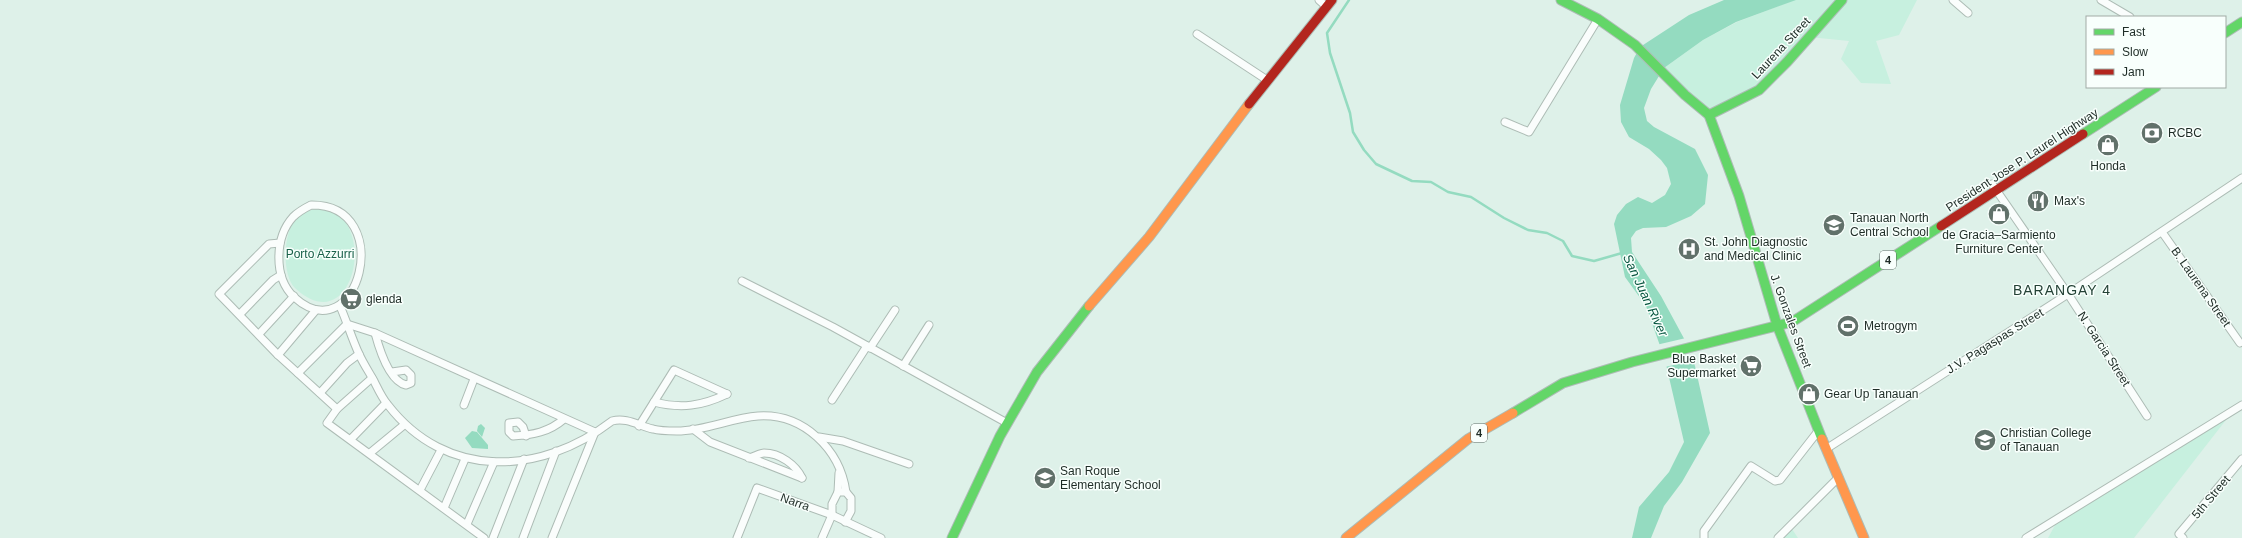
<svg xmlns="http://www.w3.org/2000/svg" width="2242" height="538" viewBox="0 0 2242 538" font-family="Helvetica,sans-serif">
  <rect width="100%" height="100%" fill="#def1e9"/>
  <g fill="#c7f0df">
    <polygon points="1794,0 1917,0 1899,35 1876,41 1891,84 1861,83 1841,59 1849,41 1809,37 1759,90 1709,115 1664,68 1703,40 1737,22"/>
    <path d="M318,208C381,210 356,345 295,288C281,274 283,229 298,216C303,212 312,210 318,208Z"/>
    <polygon points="2229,416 2134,538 2048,538 2059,518"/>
    <polygon points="1790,526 1798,538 1780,538"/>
  </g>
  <g fill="#94dbc0">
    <polygon points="1724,0 1796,0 1736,22 1703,40 1664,68 1651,89 1644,108 1647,121 1654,127 1695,149 1708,175 1705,204 1691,216 1666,227 1643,228 1636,231 1631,238 1632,252 1661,296 1687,344 1695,366 1710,433 1682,482 1664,506 1651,538 1632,538 1639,507 1669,472 1684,442 1665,360 1646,306 1625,277 1614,224 1617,215 1626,204 1638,197 1652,203 1665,195 1671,184 1667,168 1661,160 1649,149 1629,137 1621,122 1620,105 1634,58 1640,47 1689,15"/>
    <polygon points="481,424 485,428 482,437 477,431 478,426"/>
    <polygon points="472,431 477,432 488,445 488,449 472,448 465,438"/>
  </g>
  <polygon fill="#def1e9" points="1686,338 1695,360 1665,367 1656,345"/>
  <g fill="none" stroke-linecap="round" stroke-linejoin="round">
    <polyline stroke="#94dbc0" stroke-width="2.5" points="1349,0 1327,33 1330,53 1350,113 1353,132 1364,150 1376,164 1412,181 1431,182 1448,192 1471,197 1504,218 1528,230 1547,233 1563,241 1572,256 1594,261 1622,253"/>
    <g stroke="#adbcb5" stroke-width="9">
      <g id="street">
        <polyline points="1319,0 1327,7"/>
        <polyline points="1953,0 1968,13"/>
        <polyline points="2101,0 2130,17"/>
        <polyline points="1197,34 1267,80"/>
        <polyline points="1505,122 1529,132 1598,19"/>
        <polyline points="1992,184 2068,294 2147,416"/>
        <path d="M311,205C398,204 358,355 294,297C273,277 275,237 293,217C298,212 305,208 311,205Z"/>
        <polyline points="2162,232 2240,343"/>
        <polyline points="280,243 269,244 219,294 278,355 337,409"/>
        <polyline points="742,281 833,327 1007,423"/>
        <path d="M340,306C347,322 352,339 359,354C363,363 369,372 374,381C378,389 382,398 388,405C446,480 540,476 612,421C627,417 639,426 653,429C660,431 670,431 677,431C705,431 731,418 758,416C803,413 840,449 846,492"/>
        <polyline points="240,314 273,280 281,275"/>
        <path d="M375,333C379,348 389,381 406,385L411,383V375L406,370L392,372"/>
        <polyline points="259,334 294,296"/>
        <polyline points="870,348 895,310"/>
        <polyline points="278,355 316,310"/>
        <polyline points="903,366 929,325"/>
        <polyline points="298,373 347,324 375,333 595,432 552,538"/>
        <polyline points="372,378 337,409 327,423 484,538"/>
        <polyline points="320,393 347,363 359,354"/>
        <polyline points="832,400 867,346"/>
        <path d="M654,402C681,409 702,406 727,394"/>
        <polyline points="464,405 474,379"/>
        <polyline points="639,426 674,370 727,394"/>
        <polyline points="693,429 710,442 802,478"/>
        <path d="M526,436L523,427L518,422L509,423V432L513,436C533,435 549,432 564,419"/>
        <polyline points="819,437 843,441 909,464"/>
        <polyline points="351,439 386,403"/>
        <polyline points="1826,449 2068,294 2242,178"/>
        <polyline points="370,453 404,425"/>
        <path d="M749,458C754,457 760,453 764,453C780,453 796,465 802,478"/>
        <polyline points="420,490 441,450"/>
        <polyline points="838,492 839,473"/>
        <polyline points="444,508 465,459"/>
        <polyline points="467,524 494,462"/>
        <polyline points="493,538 524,459"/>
        <polyline points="523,538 556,451"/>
        <polyline points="737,538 757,488 832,515 881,538"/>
        <polyline points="822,538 832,515 832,504 838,492 846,492 851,498 851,511 845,522"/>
        <polyline points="1704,538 1704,531 1751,466 1775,481 1780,480 1819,430"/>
        <polyline points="1778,538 1838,478"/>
        <polyline points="2026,538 2242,405"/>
        <polyline points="2183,538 2179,534 2242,459"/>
      </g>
    </g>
    <g stroke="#adbcb5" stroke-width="11">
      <g id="fast">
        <polyline points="1561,0 1598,19 1635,45 1685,95 1709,115 1739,196 1777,325 1822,439"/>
        <polyline points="2225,33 2242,22"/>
        <polyline points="1709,115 1759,90 1787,62 1842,0"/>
        <polyline points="2083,134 2156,87"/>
        <polyline points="1513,413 1563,383 1632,362 1792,322 1941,226"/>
        <polyline points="952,538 1000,436 1037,372 1089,306"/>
      </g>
    </g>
    <g stroke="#adbcb5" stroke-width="11">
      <g id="slow">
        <polyline points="1089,306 1149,237 1249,104"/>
        <polyline points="1822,439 1864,538"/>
        <polyline points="1346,538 1468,439 1513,413"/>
      </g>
    </g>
    <g stroke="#adbcb5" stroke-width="11">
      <g id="jam">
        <polyline points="1249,104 1332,0"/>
        <polyline points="1941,226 2083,134"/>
      </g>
    </g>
    <use href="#street" stroke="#fafdfc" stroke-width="7"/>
    <use href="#fast" stroke="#63d668" stroke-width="9"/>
    <use href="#slow" stroke="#ff974d" stroke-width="9"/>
    <use href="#jam" stroke="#b3261e" stroke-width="9"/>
  </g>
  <defs>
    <g id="bank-disc" transform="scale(1.15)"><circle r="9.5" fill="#61716a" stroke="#f8fffc"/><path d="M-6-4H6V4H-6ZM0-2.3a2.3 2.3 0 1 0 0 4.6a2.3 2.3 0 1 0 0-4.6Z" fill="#fff"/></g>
    <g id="shop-disc" transform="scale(1.15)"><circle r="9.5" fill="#61716a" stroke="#f8fffc"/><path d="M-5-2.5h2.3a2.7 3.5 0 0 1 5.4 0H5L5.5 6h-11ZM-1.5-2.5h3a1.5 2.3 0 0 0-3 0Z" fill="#fff"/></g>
    <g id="restaurant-disc" transform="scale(1.15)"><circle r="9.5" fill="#61716a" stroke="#f8fffc"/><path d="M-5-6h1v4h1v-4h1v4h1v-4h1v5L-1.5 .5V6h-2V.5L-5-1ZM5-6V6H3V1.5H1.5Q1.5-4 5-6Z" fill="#fff"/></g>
    <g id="school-disc" transform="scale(1.15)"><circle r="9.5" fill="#61716a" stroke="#f8fffc"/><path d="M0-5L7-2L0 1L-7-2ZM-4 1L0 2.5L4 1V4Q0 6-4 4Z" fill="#fff"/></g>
    <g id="hospital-disc" transform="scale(1.15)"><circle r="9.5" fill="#61716a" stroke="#f8fffc"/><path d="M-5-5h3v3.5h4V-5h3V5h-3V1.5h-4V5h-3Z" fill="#fff"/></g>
    <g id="supermarket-disc" transform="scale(1.15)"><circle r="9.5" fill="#61716a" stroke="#f8fffc"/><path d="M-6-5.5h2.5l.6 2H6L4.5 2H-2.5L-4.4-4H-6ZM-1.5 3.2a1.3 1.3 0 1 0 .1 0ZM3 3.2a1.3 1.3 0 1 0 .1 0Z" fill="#fff"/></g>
    <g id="stadium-disc" transform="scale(1.15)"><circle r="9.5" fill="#61716a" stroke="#f8fffc"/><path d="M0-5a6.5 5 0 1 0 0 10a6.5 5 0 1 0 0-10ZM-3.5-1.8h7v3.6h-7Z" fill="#fff"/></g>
    <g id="university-disc" transform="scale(1.15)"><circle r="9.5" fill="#61716a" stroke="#f8fffc"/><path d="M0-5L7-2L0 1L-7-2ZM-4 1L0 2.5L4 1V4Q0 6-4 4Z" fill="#fff"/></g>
  </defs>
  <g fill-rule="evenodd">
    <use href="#bank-disc" x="2152" y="133"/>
    <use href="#shop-disc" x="2108" y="145"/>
    <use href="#restaurant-disc" x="2038" y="201"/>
    <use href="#shop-disc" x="1999" y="214"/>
    <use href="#school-disc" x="1834" y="225"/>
    <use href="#hospital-disc" x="1689" y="249"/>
    <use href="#supermarket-disc" x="351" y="299"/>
    <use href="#stadium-disc" x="1848" y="326"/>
    <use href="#supermarket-disc" x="1751" y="366"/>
    <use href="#shop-disc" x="1809" y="394"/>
    <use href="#university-disc" x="1985" y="440"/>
    <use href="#school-disc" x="1045" y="478"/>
  </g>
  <g text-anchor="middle" stroke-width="3" stroke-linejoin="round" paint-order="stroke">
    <g fill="#f8fffc" stroke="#5f6b66" stroke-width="1">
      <rect x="1880" y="251" width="16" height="18" rx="3"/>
      <rect x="1471" y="424" width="16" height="18" rx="3"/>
    </g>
    <g font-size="11" font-weight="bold" fill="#1e2c26">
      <text x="1888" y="264">4</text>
      <text x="1479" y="437">4</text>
    </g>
    <g font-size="12" fill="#1e2c26" stroke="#f8fffc">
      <text transform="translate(1781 48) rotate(-47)" y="4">Laurena Street</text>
      <text transform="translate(2022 160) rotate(-33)" y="4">President Jose P. Laurel Highway</text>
      <text transform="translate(2201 287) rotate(55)" y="4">B. Laurena Street</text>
      <text transform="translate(1791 321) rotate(70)" y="4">J. Gonzales Street</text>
      <text transform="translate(1995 341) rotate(-32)" y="4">J.V. Pagaspas Street</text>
      <text transform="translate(2104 349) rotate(57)" y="4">N. Garcia Street</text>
      <text transform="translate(2211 497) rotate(-50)" y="4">5th Street</text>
      <text transform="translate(795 502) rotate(20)" y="4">Narra</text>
    </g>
    <g font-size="12" fill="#1e2c26" stroke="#f8fffc" text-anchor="start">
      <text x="2168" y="137">RCBC</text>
      <text x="2108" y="170" text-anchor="middle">Honda</text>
      <text x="2054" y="205">Max's</text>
      <text x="1850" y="222">Tanauan North<tspan x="1850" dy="14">Central School</tspan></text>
      <text x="1999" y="239" text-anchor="middle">de Gracia–Sarmiento<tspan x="1999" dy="14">Furniture Center</tspan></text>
      <text x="1704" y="246">St. John Diagnostic<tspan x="1704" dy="14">and Medical Clinic</tspan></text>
      <text x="366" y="303">glenda</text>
      <text x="1864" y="330">Metrogym</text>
      <text x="1736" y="363" text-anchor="end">Blue Basket<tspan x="1736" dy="14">Supermarket</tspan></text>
      <text x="1824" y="398">Gear Up Tanauan</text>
      <text x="2000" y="437">Christian College<tspan x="2000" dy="14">of Tanauan</tspan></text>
      <text x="1060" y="475">San Roque<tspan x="1060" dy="14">Elementary School</tspan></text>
    </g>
    <g font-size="12" fill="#19614a" stroke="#f8fffc">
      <text x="320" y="258">Porto Azzurri</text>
    </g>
    <g font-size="13" font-style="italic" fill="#095741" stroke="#f8fffc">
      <text transform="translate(1646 295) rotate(65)" y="5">San Juan River</text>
    </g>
    <g font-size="14" letter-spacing="1" fill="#234135" stroke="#f8fffc">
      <text x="2062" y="295">BARANGAY 4</text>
    </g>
  </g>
  <rect x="2086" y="16" width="140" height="72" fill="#f8fffc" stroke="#a1aba6"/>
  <rect x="2094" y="29" width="20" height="6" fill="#63d668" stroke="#a1aba6"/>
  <text x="2122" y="36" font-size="12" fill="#1e2c26">Fast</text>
  <rect x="2094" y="49" width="20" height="6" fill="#ff974d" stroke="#a1aba6"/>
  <text x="2122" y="56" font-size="12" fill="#1e2c26">Slow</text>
  <rect x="2094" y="69" width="20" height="6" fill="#b3261e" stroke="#a1aba6"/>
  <text x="2122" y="76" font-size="12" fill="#1e2c26">Jam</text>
</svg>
